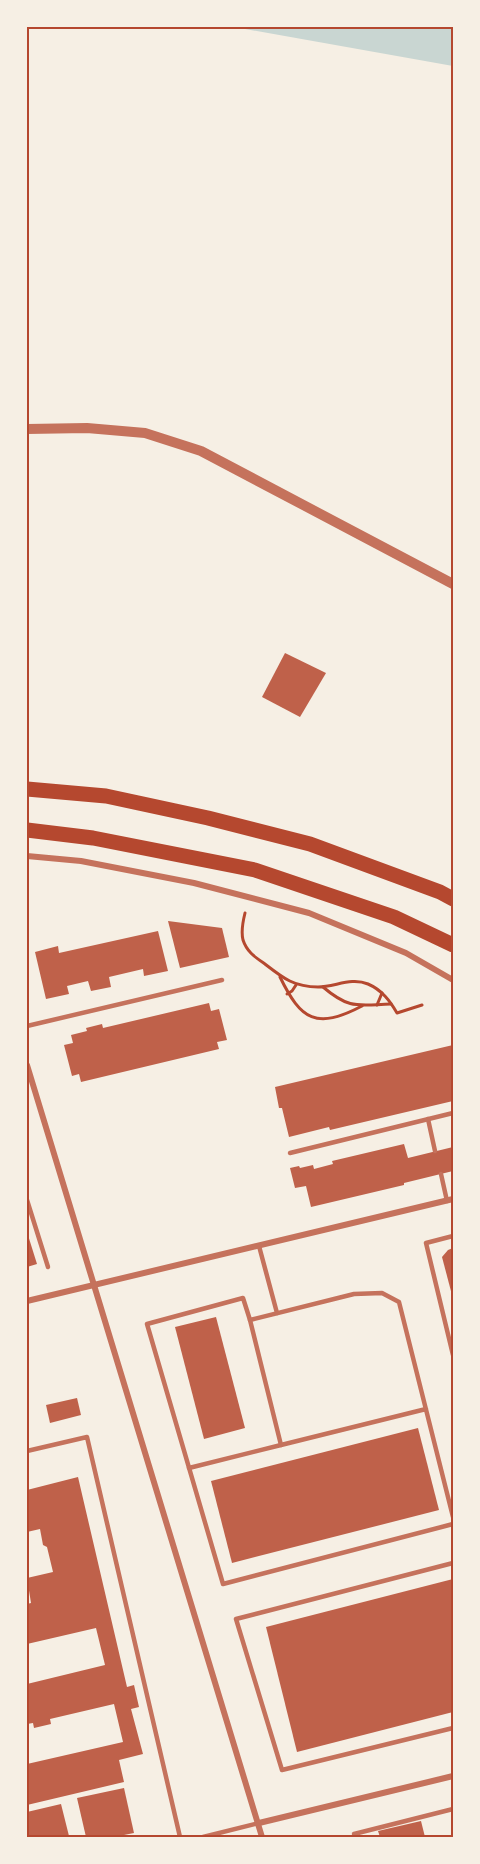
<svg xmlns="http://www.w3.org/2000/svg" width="480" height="1864" viewBox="0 0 480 1864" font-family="'DejaVu Sans',sans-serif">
  <rect width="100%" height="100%" fill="#f6efe4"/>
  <polygon fill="#c9d6d2" points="234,27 453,27 453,66"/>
  <g fill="#bf614a">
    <polygon points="285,653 326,673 300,717 262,697"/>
    <polygon points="168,921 222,928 229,957 180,968"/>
    <polygon points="158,931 168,971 144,976 143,969 109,977 111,987 91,991 88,981 67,986 69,994 46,999 35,952 58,946 59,953"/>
    <polygon points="209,1003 211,1011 219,1009 227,1040 217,1042 219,1049 81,1082 79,1074 72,1076 64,1045 73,1043 71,1035 87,1031 86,1028 102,1024 103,1028"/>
    <polygon points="453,1045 453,1101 330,1130 329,1127 289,1137 282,1108 279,1108 275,1087"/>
    <polygon points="404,1144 408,1158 453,1147 453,1171 404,1183 404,1185 311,1207 306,1186 295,1188 290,1168 299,1166 300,1168 313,1165 314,1169 333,1164 332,1161"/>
    <polygon points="27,1232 37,1264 27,1267"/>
    <polygon points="453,1248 453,1295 452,1295 442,1257 448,1250"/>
    <polygon points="216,1317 245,1428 204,1439 175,1327"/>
    <polygon points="77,1398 81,1415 50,1423 46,1405"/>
    <polygon points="418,1428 439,1510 232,1563 211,1481"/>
    <polygon points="78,1477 127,1687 134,1685 139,1707 131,1709 143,1754 119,1760 124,1782 27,1805 27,1764 123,1742 114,1704 50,1719 51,1724 34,1728 33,1723 27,1724 27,1684 105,1665 96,1628 27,1644 27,1604 31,1603 27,1578 53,1572 47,1547 43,1545 40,1529 27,1532 27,1490"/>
    <polygon points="453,1579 453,1712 297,1752 266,1627"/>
    <polygon points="124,1788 134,1833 114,1837 86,1837 77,1798"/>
    <polygon points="61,1804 69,1836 27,1837 27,1812"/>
    <polygon points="421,1821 425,1837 380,1837 378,1831"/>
  </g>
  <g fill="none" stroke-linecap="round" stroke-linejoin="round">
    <g stroke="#b5482f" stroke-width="3">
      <path d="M245,913C243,921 241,932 243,940C247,952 255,957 265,964C283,978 294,987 318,987C335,987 351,977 368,984C382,990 390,1001 397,1013L422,1005"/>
      <path d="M280,977C301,1020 316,1030 362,1006"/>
      <path d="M323,987C350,1010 358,1005 391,1004"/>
      <polyline points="287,994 292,991 296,985"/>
      <polyline points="377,1005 382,993"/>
    </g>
    <g stroke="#c5725c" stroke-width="4.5">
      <polyline points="27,1026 222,980"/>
      <polyline points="428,1119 435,1151"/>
      <polyline points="290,1153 453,1113"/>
      <polyline points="441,1174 447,1201"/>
      <polyline points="27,1200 48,1267"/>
      <polyline points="453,1236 426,1243 453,1355"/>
      <polyline points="259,1246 277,1313"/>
      <polyline points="250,1320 243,1298 147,1324 223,1584 453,1524"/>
      <polyline points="426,1409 281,1445 250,1320 354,1294 382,1293 399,1302 453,1517"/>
      <polyline points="27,1451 87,1437 180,1837"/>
      <polyline points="189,1468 281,1445"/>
      <polyline points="453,1563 236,1619 282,1770 453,1728"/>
      <polyline points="203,1837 259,1823"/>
      <polyline points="355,1837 354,1834 453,1809"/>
    </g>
    <g stroke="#c5725c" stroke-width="6">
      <polyline points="27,856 81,861 194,883 309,913 406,953 453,980"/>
      <polyline points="27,1065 262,1837"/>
      <polyline points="27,1301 453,1199"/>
      <polyline points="259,1823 453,1776"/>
    </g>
    <polyline stroke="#c5725c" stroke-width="10" points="27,429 87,428 145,433 201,451 453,584"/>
    <g stroke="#b5482f" stroke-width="15">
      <polyline points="27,789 106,796 208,818 310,844 440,892 453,899"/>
      <polyline points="27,830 93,838 255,870 394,917 453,945"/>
    </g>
  </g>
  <rect width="480" height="1864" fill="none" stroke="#f6efe4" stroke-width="57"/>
  <rect x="28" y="28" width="424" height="1808" fill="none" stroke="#b5482f" stroke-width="2"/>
</svg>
